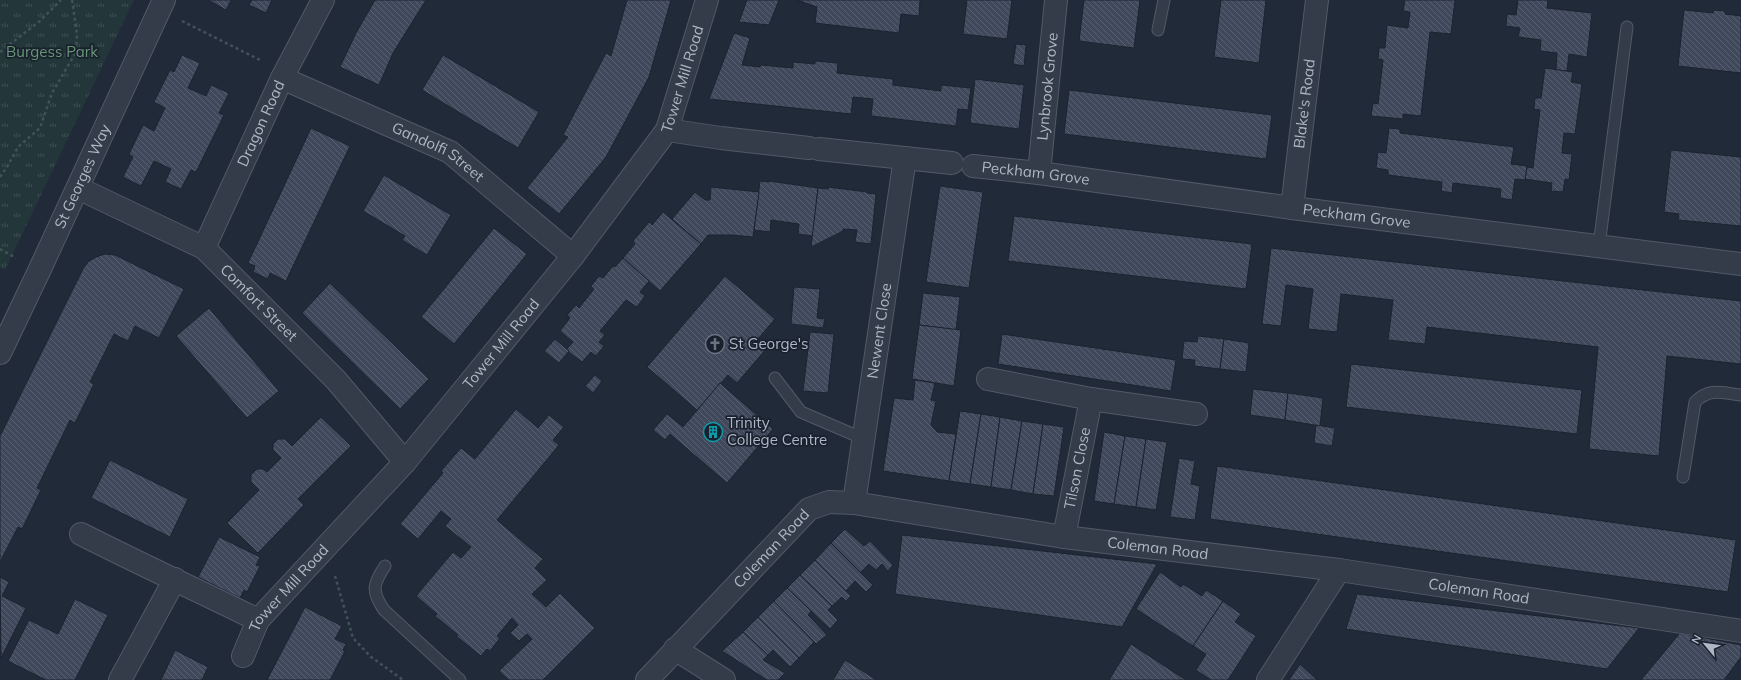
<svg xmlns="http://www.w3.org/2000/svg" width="1741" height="680" viewBox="0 0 1741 680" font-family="Mulish,sans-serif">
  <defs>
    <pattern id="park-tufts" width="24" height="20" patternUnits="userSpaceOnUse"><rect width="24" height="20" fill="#23363a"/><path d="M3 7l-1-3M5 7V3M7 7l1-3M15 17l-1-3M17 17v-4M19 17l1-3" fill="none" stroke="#405155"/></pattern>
    <pattern id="building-back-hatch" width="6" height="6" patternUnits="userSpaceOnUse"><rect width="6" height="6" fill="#40495b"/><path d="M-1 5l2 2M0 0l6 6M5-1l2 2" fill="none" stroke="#596171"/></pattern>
  </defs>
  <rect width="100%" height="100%" fill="#212a39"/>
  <polygon fill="url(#park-tufts)" points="0,0 134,0 5,270 0,268"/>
  <g fill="url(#building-back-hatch)" stroke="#1c2330">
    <polygon points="208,0 231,0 226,10"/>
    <polygon points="252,0 272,0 266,13 249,5"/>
    <polygon points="375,0 426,0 393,53 379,85 340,67 356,33"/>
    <polygon points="627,0 671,0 649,77 606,157 559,214 527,188 568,137 563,135 606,53 611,56"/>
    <polygon points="747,0 779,0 769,25 739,22"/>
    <polygon points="797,0 920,0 919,16 901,14 899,33 815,23 817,7"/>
    <polygon points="967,0 1012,0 1007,39 963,34"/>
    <polygon points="1084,0 1140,0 1134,48 1079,41"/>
    <polygon points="1221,0 1266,0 1259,63 1214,57"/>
    <polygon points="1405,0 1455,0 1451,34 1430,32 1421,116 1403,114 1403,119 1371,116 1373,103 1378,104 1383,60 1378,59 1379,48 1385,48 1387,25 1408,28 1410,12 1403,11"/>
    <polygon points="1518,0 1548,0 1547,8 1592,13 1587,57 1569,54 1567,71 1556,70 1557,53 1540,51 1541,40 1518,37 1520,28 1506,26 1507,14 1516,15"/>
    <polygon points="1684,10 1713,13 1714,10 1725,11 1725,14 1741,16 1741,73 1678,66"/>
    <polygon points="734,33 750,38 742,65 760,67 761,65 793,68 793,62 815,64 815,61 838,63 837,73 893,79 893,85 941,91 941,85 971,88 968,110 958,109 956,126 871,116 873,99 853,97 851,114 709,99"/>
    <polygon points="1016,44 1026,45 1024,66 1013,64"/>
    <polygon points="182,55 200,63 188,88 206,96 211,85 229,93 219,113 224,115 196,172 191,170 181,189 165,182 171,169 154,161 141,186 123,177 133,157 129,154 143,125 154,131 165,108 154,102 170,70 174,72"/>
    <polygon points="443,55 539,112 518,148 422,90"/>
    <polygon points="1545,68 1573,72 1571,82 1582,84 1575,134 1564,133 1562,153 1572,154 1569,180 1565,179 1563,192 1551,191 1552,183 1525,179 1527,167 1533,168 1540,110 1534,109 1535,98 1541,98"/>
    <polygon points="975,79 1024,85 1019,129 970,123"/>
    <polygon points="1069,90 1272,115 1266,159 1064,134"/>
    <polygon points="311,128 350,146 286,281 270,273 268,279 253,272 255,266 248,263"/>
    <polygon points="1389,128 1400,129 1400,133 1514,147 1511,164 1527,166 1525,180 1515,179 1512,200 1500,198 1501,189 1453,183 1452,193 1441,191 1442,182 1388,175 1388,170 1376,168 1378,152 1386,153"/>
    <polygon points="1671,150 1741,157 1741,226 1678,220 1679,214 1664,212"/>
    <polygon points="384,175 451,215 427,255 402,240 405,236 363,211"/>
    <polygon points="760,181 769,182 769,181 818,188 813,236 798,234 799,224 771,220 770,232 754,230"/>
    <polygon points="940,186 983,192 969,288 926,282"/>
    <polygon points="711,187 759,192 753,237 732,235 708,235 701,244 672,219 695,192 705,200 710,200"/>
    <polygon points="828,187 867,192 867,193 876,194 871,244 855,242 857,230 843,229 843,231 811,247 818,188 828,189"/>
    <polygon points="663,212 701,244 660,291 623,258 635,244 633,241 649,222 652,225"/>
    <polygon points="1014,216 1252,244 1246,289 1008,261"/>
    <polygon points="494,228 527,254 454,344 421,317"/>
    <polygon points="1271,248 1741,301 1741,364 1667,356 1659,456 1589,449 1598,347 1427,327 1425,344 1388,340 1393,300 1341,294 1337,332 1308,329 1313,289 1286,285 1281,326 1262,324"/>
    <polygon points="105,254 115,255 184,289 159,338 135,326 128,341 114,334 90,382 94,384 75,423 70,420 37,488 41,490 22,529 18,527 0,562 0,436 83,269 88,262 96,257"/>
    <polygon points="623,258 649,281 640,292 645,296 637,307 626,300 600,331 605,335 599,342 604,346 596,356 591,352 582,362 566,350 573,342 560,331 570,318 567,315 576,305 579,308 594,289 591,286 599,276 603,278 613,266 615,267"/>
    <polygon points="725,276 775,319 757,340 767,348 737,383 728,375 697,410 647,367"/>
    <polygon points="330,283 429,379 400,409 302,313"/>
    <polygon points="794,287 820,289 817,318 825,319 823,328 791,324"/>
    <polygon points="923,293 960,297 956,330 919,325"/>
    <polygon points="209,308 279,391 247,418 176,336"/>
    <polygon points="919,325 961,330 954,386 912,379"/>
    <polygon points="810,332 834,334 828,393 803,391"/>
    <polygon points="1002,334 1176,360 1171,391 998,364"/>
    <polygon points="1198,336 1224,339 1220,369 1194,366 1195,360 1182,359 1184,341 1197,342"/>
    <polygon points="555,339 569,351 559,363 544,351"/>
    <polygon points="1224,339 1249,343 1246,372 1220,369"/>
    <polygon points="1351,364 1582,390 1577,434 1346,407"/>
    <polygon points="595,375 602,381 593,393 585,386"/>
    <polygon points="915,380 935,383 931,400 936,401 931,425 937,432 956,434 949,481 883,471 894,398 913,400"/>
    <polygon points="720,383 773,429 727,483 670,434 665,440 653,430 667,414 683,427"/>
    <polygon points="1253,389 1288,393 1285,420 1250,415"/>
    <polygon points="1288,393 1323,398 1320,426 1285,420"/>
    <polygon points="516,409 538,428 549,415 564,427 553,440 559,445 497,520 543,559 535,568 547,580 532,594 546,607 560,593 595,628 543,680 509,680 499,671 532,639 527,634 519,641 510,633 518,625 512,618 497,636 500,638 490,651 487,649 481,656 456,636 458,635 435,616 437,614 416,596 453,552 461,558 471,547 445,526 451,519 441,511 418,539 400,524 443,473 441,471 461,448 475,459"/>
    <polygon points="960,411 981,414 970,484 949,481"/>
    <polygon points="981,414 1000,417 991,487 970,484"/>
    <polygon points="321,417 351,446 298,499 304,505 258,553 227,523 259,490 251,482 251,475 257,469 263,469 267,472 281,458 273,450 273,444 278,439 285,439 292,446"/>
    <polygon points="1000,417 1022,421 1011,490 991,487"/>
    <polygon points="1022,421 1043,424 1033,494 1011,490"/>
    <polygon points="1043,424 1064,427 1054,496 1033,494"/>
    <polygon points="1316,425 1335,428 1332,446 1314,443"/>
    <polygon points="1104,432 1125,436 1114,504 1094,501"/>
    <polygon points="1125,436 1146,439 1136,507 1114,504"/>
    <polygon points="1146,439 1167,442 1156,510 1136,507"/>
    <polygon points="1179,458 1195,461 1191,484 1200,486 1195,520 1170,517"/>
    <polygon points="110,460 188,499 170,537 91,498"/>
    <polygon points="1217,466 1736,540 1728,592 1210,519"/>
    <polygon points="845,529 864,546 870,541 893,565 888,571 882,564 876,570 869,564 860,573 831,543"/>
    <polygon points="902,535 1157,564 1122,627 895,594"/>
    <polygon points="219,537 260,557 256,565 260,566 247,592 244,590 240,598 198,577"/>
    <polygon points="831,543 873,585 866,592 855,581 846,591 815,560"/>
    <polygon points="815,560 851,596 846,601 842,597 832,606 800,575"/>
    <polygon points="1160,572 1181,587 1183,584 1202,596 1206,590 1223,601 1193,646 1136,609"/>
    <polygon points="800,575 832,606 828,610 838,620 830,629 787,588"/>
    <polygon points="0,577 9,582 2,596 26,608 1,658"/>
    <polygon points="787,588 811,611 808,615 827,635 816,644 774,601"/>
    <polygon points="1357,594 1639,628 1607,669 1346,629"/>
    <polygon points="75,599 108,615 75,680 46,680 8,661 29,620 58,634"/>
    <polygon points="774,601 814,642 799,658 758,617"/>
    <polygon points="1223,601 1241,614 1235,622 1256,636 1228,680 1211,680 1196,670 1206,654 1193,646"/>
    <polygon points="305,607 342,626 335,639 346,644 343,650 345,651 330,680 267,680"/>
    <polygon points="758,617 799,658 790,667 773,650 768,655 743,632"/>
    <polygon points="743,632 768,655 763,660 785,673 778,680 767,680 722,651"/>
    <polygon points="1680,633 1741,645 1741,657 1724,680 1641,680"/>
    <polygon points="1131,644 1186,680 1109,680"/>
    <polygon points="175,650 208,667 202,680 161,680"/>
    <polygon points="845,660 877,680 833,680"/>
    <polygon points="1300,664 1317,680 1289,680"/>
  </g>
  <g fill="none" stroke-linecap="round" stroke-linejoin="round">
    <g stroke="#525967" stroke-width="13">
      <g id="service">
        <polyline points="1158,30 1164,0"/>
        <polyline points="1599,246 1627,27"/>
        <polyline points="775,378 801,412 864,439"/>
        <path d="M1683,477L1695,402C1710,387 1722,393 1741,395"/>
        <path d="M385,566C373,584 371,591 384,610L460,680"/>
      </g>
    </g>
    <g stroke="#525967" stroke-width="24">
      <g id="minor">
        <path id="s1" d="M282,78L450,152L573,256"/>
        <polyline points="667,130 721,138 809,148"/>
        <polyline points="819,149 952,163"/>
        <path id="s2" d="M973,166L1039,173L1292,208L1741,264"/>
        <path id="s3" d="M1039,173L1056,0"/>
        <path id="s4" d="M78,188L204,248L336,380L405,462"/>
        <path id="s5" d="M1292,208L1317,0"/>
        <path id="s6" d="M204,248L282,78L323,0"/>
        <path id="s7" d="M0,353L40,269L164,0"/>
        <polyline points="988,379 1091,399 1196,414"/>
        <path id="s8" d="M854,503L905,158"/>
        <path d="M81,534C140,564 199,591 258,620"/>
        <path id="s9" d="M1064,537L1091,399"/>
        <polyline points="675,649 724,680"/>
        <path id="s10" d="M243,656L258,620L405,462L573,256L667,130L707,0"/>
        <polyline points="120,680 175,579"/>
        <path id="s11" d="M647,680L809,509L829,502L854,503L1064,537L1339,570L1741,631"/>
        <polyline points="1268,680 1339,570"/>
      </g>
    </g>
    <g stroke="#405357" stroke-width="2.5" stroke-dasharray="3 3" stroke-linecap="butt">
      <polyline points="182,21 262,61"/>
      <polyline points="0,52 40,21 61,0"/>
      <polyline points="0,177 7,167 18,147 40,128 52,93 76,52 77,34 72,0"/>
      <polyline points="0,249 16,258"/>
      <polyline points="335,576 353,638 371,657 403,680"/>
    </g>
    <use href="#service" stroke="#343c49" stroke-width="11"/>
    <use href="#minor" stroke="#343c49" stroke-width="22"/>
  </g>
  <defs>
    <g id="church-ring" transform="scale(1)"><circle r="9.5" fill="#1a212e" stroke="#6b7280" stroke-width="1.5"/><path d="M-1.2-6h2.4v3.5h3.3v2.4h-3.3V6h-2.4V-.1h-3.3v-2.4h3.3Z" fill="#6b7280"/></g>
    <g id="building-ring" transform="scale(1)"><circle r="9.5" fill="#1a212e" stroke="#0f9aa8" stroke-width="1.5"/><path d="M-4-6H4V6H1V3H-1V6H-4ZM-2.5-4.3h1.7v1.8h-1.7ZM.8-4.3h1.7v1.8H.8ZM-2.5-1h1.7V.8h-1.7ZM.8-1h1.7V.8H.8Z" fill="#0f9aa8"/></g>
  </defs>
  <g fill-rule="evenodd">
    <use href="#church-ring" x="715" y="344"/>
    <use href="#building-ring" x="713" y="432"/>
  </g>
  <g text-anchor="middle" stroke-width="3.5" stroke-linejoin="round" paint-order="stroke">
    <g font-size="15" fill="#669674" stroke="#1a212e">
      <text x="52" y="57">Burgess Park</text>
    </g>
    <g font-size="15" fill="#afb6c5" stroke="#1a212e">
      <text dy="5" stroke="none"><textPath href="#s10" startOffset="731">Tower Mill Road</textPath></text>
      <text dy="5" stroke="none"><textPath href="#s3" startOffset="87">Lynbrook Grove</textPath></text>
      <text dy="5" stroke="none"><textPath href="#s5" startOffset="105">Blake's Road</textPath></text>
      <text dy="5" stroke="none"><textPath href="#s6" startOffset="137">Dragon Road</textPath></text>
      <text dy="5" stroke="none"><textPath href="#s1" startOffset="173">Gandolfi Street</textPath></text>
      <text dy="5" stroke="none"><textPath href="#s2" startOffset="63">Peckham Grove</textPath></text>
      <text dy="5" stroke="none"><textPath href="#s7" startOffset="195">St Georges Way</textPath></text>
      <text dy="5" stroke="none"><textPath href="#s2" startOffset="387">Peckham Grove</textPath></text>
      <text dy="5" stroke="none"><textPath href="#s4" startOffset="217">Comfort Street</textPath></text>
      <text dy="5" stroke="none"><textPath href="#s8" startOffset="174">Newent Close</textPath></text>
      <text dy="5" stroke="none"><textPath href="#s10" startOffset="407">Tower Mill Road</textPath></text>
      <text dy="5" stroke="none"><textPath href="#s9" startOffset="70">Tilson Close</textPath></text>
      <text dy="5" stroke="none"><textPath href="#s11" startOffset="589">Coleman Road</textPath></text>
      <text dy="5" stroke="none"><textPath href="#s11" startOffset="181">Coleman Road</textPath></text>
      <text dy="5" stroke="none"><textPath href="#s10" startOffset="83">Tower Mill Road</textPath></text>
      <text dy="5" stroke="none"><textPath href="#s11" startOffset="913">Coleman Road</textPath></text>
    </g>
    <g font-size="15" fill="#afb6c5" stroke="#1a212e" text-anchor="start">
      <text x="729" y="349">St George's</text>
      <text x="727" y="428">Trinity<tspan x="727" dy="17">College Centre</tspan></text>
    </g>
  </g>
  <g transform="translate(1705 644) rotate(299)" stroke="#1a212e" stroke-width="3" paint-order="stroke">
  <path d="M0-3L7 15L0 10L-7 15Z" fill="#afb6c5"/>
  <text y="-6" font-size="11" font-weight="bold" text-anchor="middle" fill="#afb6c5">N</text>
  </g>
</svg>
